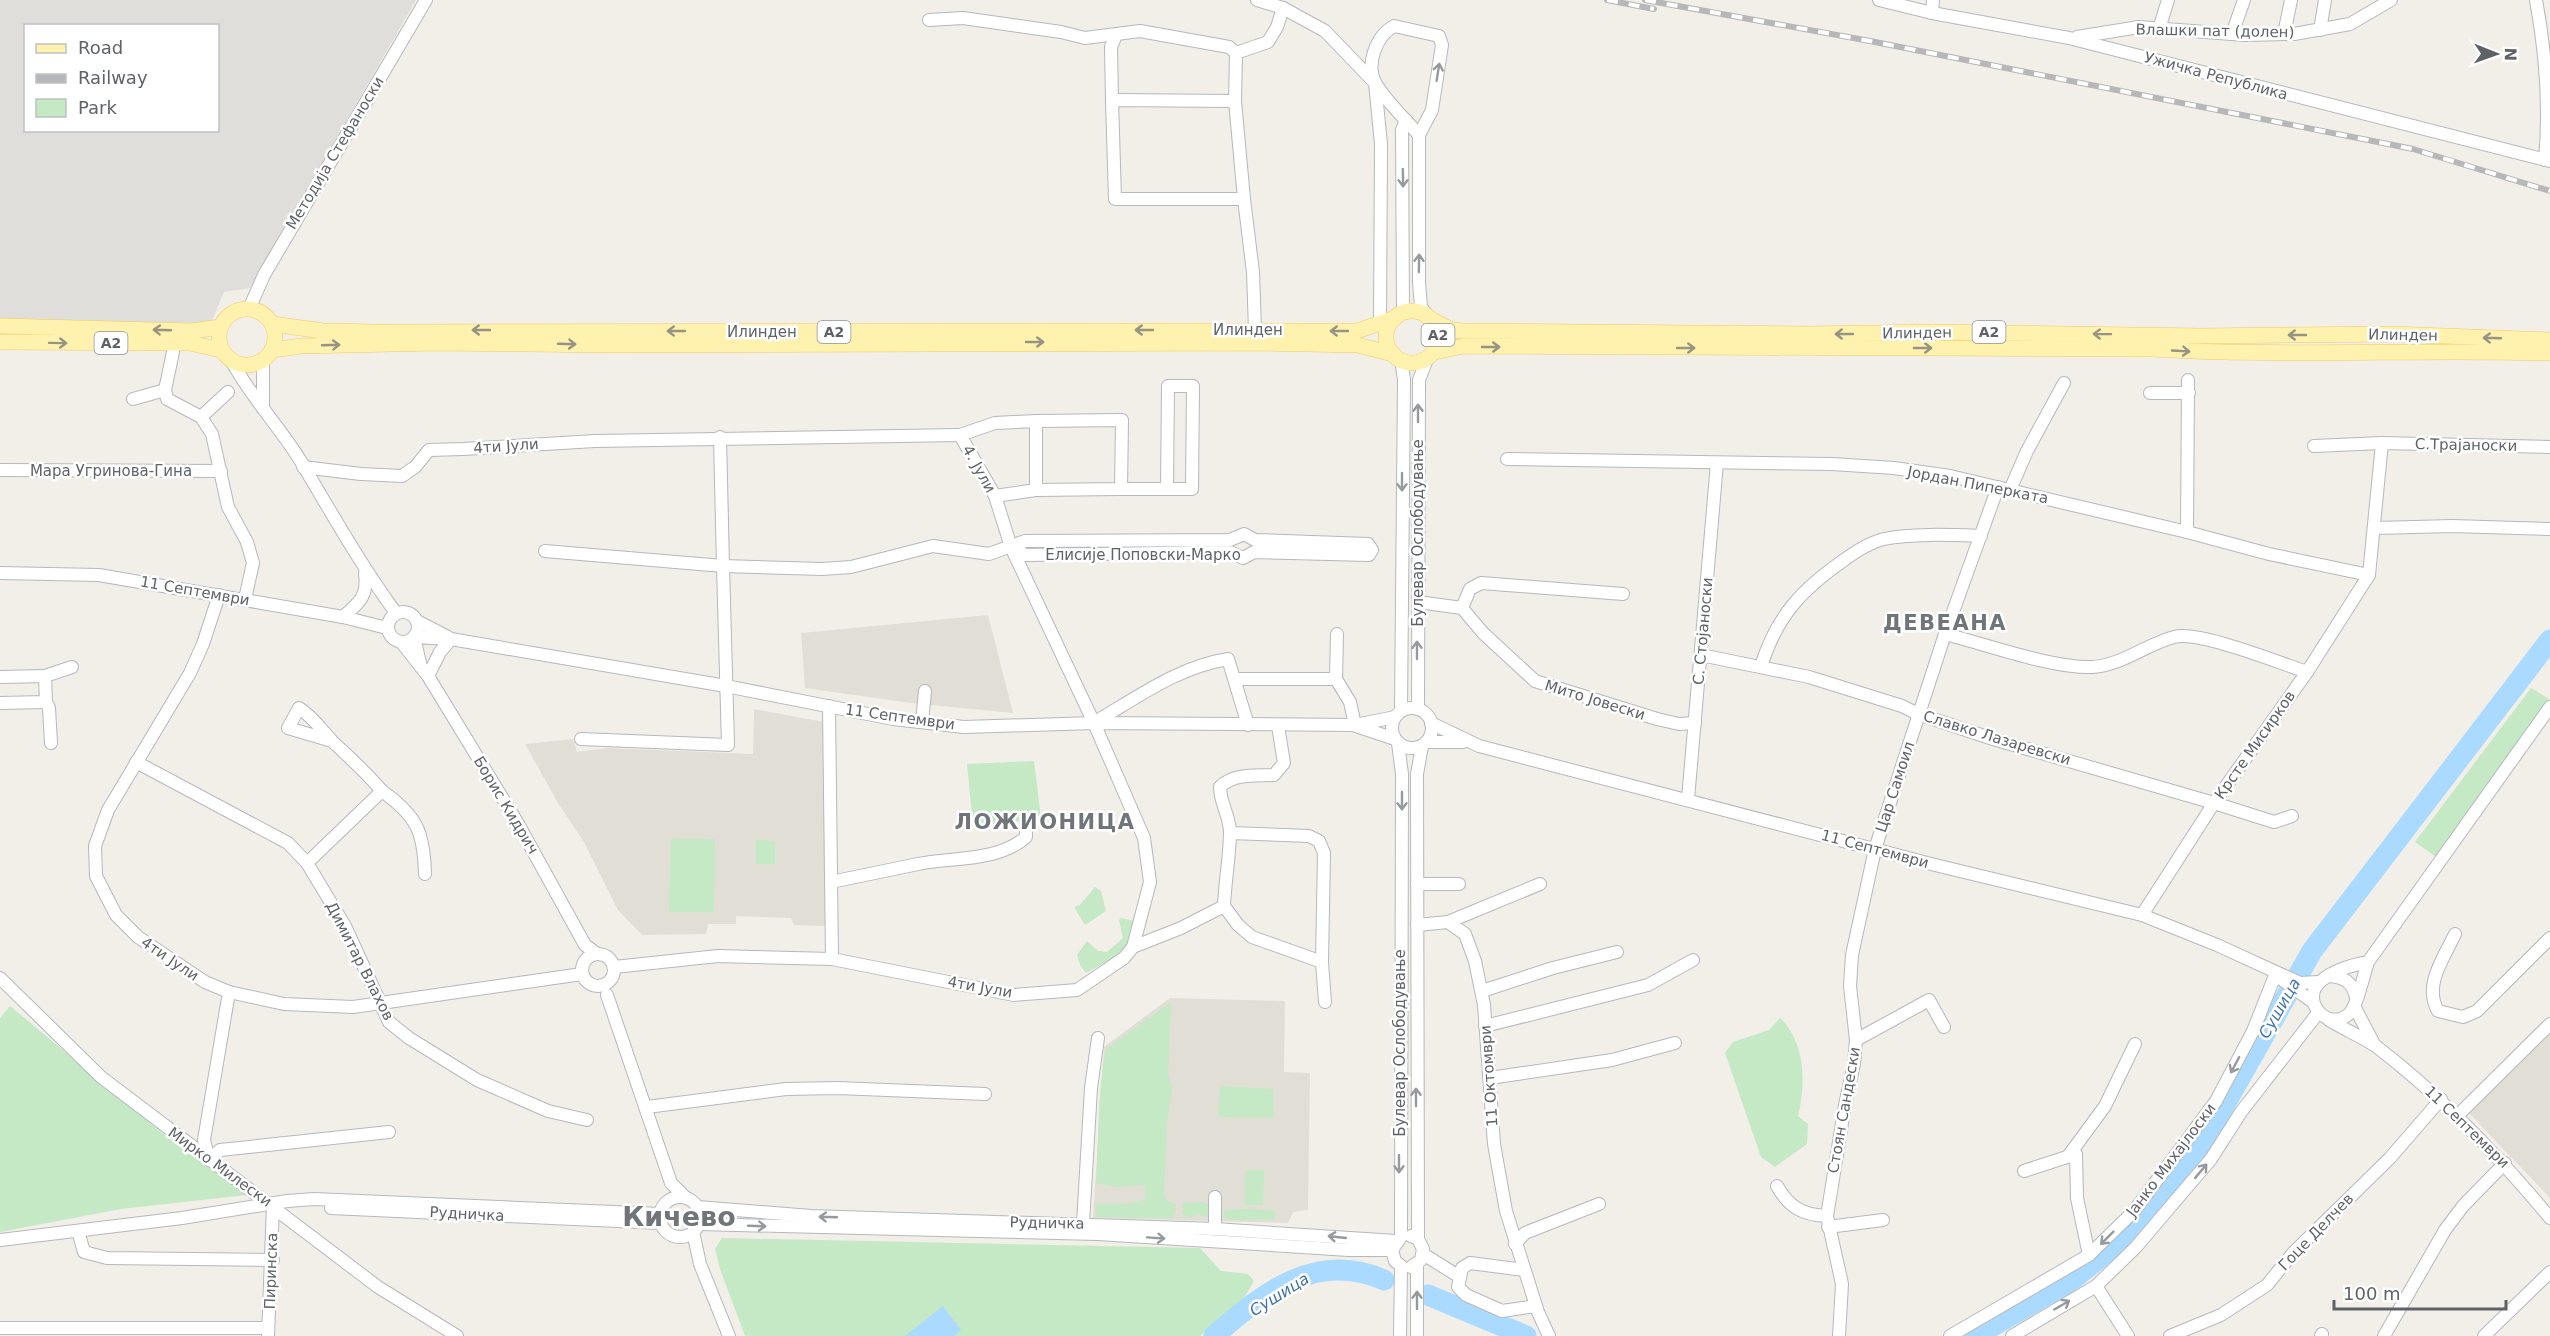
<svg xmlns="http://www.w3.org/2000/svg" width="2550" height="1336" viewBox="0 0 2550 1336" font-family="'DejaVu Sans',sans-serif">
  <rect width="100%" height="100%" fill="#f1efe8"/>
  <path fill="#e0deda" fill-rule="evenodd" d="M0,0H416L250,288L224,292L211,323L0,321ZM26,26H218V130H26Z"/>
  <g fill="#e1ded6">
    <polygon points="988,615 1013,713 911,703 805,688 801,633"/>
    <polygon points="754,709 824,722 825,926 794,925 791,918 736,916 736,924 708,924 706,934 642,935 618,910 584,842 558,803 525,744 573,739 577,752 608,748 753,754"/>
    <polygon points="1170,998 1285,1001 1284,1072 1310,1073 1308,1210 1293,1212 1288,1223 1093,1218 1104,1047"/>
    <polygon points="2550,1033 2550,1198 2469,1113"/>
  </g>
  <g fill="#c5e8c5">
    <polygon points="2531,688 2549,699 2436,857 2415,842"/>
    <polygon points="1034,761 1041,819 973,826 967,764"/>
    <polygon points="671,838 715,839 714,912 669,912"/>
    <polygon points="756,840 775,841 775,864 756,864"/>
    <polygon points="1095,887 1101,891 1106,911 1085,925 1074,907 1080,905"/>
    <path d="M1121,918L1134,921C1130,954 1111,959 1086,973L1080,965L1077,955L1087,941L1098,951L1107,952L1123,938L1119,920Z"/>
    <path d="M1171,1002L1168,1074L1172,1089L1167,1121L1164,1194L1167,1201L1176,1204L1173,1218L1096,1217V1204C1108,1204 1133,1205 1145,1199V1185L1116,1187L1096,1183C1099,1138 1097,1094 1106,1049Z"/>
    <polygon points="10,1006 168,1138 247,1195 121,1209 0,1232 0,1018"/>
    <path d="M1780,1018C1806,1043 1806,1084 1798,1116L1808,1124L1807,1144L1775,1167L1761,1157L1725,1053L1733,1042L1769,1030Z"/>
    <polygon points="1220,1086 1274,1089 1273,1118 1218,1117"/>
    <polygon points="1246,1170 1264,1170 1263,1205 1245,1205"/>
    <polygon points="1202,1202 1212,1205 1209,1218 1198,1214 1189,1218 1182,1214 1183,1203"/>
    <polygon points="1245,1209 1275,1211 1275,1219 1230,1220 1223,1217 1225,1210"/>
    <polygon points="722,1238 1200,1248 1221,1271 1248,1274 1254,1281 1244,1298 1200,1336 745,1336 720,1269 715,1249"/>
  </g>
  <polygon fill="#aadaff" points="943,1306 961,1330 954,1336 905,1336"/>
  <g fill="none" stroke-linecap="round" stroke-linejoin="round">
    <g stroke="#aadaff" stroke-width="21">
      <polyline points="1428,1295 1526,1336"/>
      <path d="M1214,1336C1264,1292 1317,1250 1384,1280"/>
      <polyline points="1975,1336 2068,1283 2122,1240 2149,1211 2199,1150 2312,951 2550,640"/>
    </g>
    <g stroke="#b5b8bc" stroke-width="14">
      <g id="minor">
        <polyline points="1257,0 1283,8 1325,31 1375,83 1381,144 1380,324"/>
        <polyline points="1879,0 1932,13 2069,38 2550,161"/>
        <path d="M2536,0C2546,54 2550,105 2545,160"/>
        <polyline points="1932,13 1933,0"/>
        <polyline points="929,20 963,18 1061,32 1085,38 1140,31 1229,47 1236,53"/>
        <polyline points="2159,29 2168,0"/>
        <polyline points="2320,30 2325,0"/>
        <polyline points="2232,34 2244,0"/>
        <polyline points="2284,34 2291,0"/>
        <polyline points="2077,37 2139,27 2245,35 2294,34 2350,24 2391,0"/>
        <polyline points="1112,100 1111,47 1116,35"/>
        <polyline points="1235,101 1236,53 1268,42 1277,27 1283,8"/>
        <path d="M1419,135C1407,121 1385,100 1376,84C1365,65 1376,36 1394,26L1439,36L1442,45L1432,110L1419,135V282L1421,307L1430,319"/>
        <polyline points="1244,199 1235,101 1112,100 1115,199 1244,199 1253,272 1255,330"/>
        <polyline points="249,309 264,275 426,0"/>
        <polyline points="1403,313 1402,130 1406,120"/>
        <path d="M232,362C251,397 279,426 300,460C331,512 360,564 396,613"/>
        <polyline points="165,390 167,399 201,417 212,434 228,507 247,542 253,563 245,599"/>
        <polyline points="2150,393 2189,393"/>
        <polyline points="133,399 165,390 173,352"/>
        <polyline points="263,408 263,361"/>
        <polyline points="201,417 228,392"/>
        <polyline points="960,435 995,423 1036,421 1036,490 995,496"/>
        <polyline points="2314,446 2382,443 2550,447"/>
        <polyline points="1507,459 1832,464 1894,468 1950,476 2187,532 2269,554 2369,575"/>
        <polyline points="303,467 361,474 402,476 415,467 429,450 463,449 595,441 960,435 995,496 1011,547 1094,723 1144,838 1150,882 1133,947 1124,958 1077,990 1014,995 832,959 718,956 614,967"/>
        <polyline points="0,470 221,471"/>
        <polyline points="1121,489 1167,489 1168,386 1193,386 1192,489 1167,489"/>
        <polyline points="1036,490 1121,489 1122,420 1036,421"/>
        <polyline points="2010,490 2027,451 2064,383"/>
        <polyline points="2376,528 2452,526 2550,529"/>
        <polyline points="2187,532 2188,380"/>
        <polyline points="545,551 723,566 720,437"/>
        <polyline points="0,573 99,575 343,617 387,628"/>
        <polyline points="219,595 203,644 190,673 108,810 95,846 96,876 116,915 138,937 205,982 229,992 284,1004 353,1007 582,974"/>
        <polyline points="1418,602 1462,608 1483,633 1535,681 1657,719 1679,724 1695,723"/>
        <polyline points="1462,608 1470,589 1481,583 1623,594"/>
        <circle cx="403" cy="627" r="15"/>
        <path d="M343,617C360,602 368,596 365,573"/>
        <polyline points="417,621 448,637"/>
        <path d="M1945,634C1985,644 2054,669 2093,667C2122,665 2147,644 2174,637C2198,630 2280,663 2307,672"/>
        <polyline points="401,642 428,676 517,822 585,945 596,953"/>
        <polyline points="1701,655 1809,677 1902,706 1918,714 1993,739 2214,803 2274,822 2292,816"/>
        <path d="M1761,666C1777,616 1801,590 1844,560C1855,552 1871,542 1884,539C1911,533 1954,535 1981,536"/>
        <polyline points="421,667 414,637 451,639 726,686 893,719 964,727 1094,723 1355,725 1395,717"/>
        <polyline points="45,676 72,667"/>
        <polyline points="428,676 440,652 451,639"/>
        <polyline points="0,677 45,676 46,702 0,703"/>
        <polyline points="1236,679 1336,679 1337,634"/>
        <polyline points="1336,679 1350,702 1355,725"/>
        <polyline points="46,702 49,708 51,743"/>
        <polyline points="829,706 832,959"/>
        <circle cx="1412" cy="728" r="20"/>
        <polyline points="1418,709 1419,380 1427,359"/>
        <polyline points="1401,711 1404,379 1401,361"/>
        <polyline points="922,722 925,691"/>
        <path d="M1095,722C1138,697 1178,667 1228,659L1248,725"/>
        <polyline points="1431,723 1479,746 1931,864 2142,915 2217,945 2300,983 2319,982"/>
        <path d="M1278,726L1284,763L1274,775C1256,776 1234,773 1220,787C1220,803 1229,814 1230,831C1230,855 1225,881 1224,906L1238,925L1252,937L1322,962L1325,1002"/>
        <polyline points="1356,726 1395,739"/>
        <polyline points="581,739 728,745 723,566 822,569 851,567 933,546 989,554 1025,541 1230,540 1244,534 1255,540 1368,544 1372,550 1369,555 1254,552 1243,558 1230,552 1025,555 1011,547"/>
        <polyline points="1427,742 1463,742"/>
        <polyline points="1398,743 1402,774 1401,1237 1392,1250 1395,1261 1401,1266"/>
        <polyline points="136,762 288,843 307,863 345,926 389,1022 409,1038 477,1080 548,1111 587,1120"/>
        <path d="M382,791C417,816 424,832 425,874"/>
        <polyline points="1688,799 1717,463"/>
        <polyline points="1230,833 1309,836 1319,841 1324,853 1322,962"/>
        <path d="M307,863L382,791C366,772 350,758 332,741C321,729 313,717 299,708L288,728L332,741"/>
        <path d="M831,882C860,876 889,870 918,864C952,857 998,862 1026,837V824"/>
        <polyline points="1417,884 1459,884"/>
        <polyline points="2142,915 2214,803 2307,672 2369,575 2382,443"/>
        <polyline points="1448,922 1540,884"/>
        <polyline points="1417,925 1448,922 1465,934 1475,961 1484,1005 1494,1144 1506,1211 1538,1312 1549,1336"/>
        <path d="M2455,934C2444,958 2423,985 2438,1011L2463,1017L2477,1011L2550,938"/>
        <polyline points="1133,947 1181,928 1224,906"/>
        <circle cx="598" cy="970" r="16"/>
        <path d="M2368,962C2352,965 2334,970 2321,981C2299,999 2327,1033 2349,1014C2357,1007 2364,973 2368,962L2550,707"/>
        <path d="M2329,976C2344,977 2353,982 2356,998"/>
        <polyline points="0,978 101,1077 378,1287 457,1336"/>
        <polyline points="2281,979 2313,1002"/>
        <polyline points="1482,991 1553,968 1617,952"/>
        <polyline points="229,992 204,1140 209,1160 220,1150 389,1132"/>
        <polyline points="607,995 671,1183 685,1197"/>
        <polyline points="2354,1006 2374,1044"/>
        <path d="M2329,1020C2345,1030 2363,1037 2377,1047C2442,1097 2498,1155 2550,1218"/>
        <polyline points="1485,1026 1648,985 1693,960"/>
        <polyline points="1856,1040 1929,1000 1944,1027"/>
        <polyline points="1490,1078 1612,1060 1675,1043"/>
        <polyline points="647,1107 786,1089 838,1088 985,1094"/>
        <polyline points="2457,1116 2550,1024"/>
        <polyline points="2069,1155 2105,1106 2135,1044"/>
        <polyline points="2024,1171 2076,1154 2077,1198 2089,1255"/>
        <path d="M1777,1186C1789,1207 1802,1215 1827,1216"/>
        <circle cx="680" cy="1217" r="20"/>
        <polyline points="697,1207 811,1216 1215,1229 1396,1241"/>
        <polyline points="331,1208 661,1223"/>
        <polyline points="1083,1223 1091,1088 1098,1038"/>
        <polyline points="699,1224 1098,1234 1349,1250 1392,1250"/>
        <polyline points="1828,1227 1883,1220"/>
        <polyline points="1215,1229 1215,1197"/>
        <polyline points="78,1231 84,1252 107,1258 273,1260"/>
        <polyline points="693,1232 700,1264 729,1336"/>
        <polyline points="1411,1236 1418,1239 1423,1249 1421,1260 1411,1267"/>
        <polyline points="1418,1239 1417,774 1422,746"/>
        <polyline points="0,1240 182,1218 287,1201 314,1199 661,1214"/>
        <polyline points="1515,1244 1525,1233 1599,1204"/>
        <polyline points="1423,1254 1460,1277"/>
        <polyline points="1524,1270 1470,1263 1462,1268 1458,1287 1466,1295 1502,1311 1536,1306"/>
        <polyline points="2096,1286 2128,1336"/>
        <polyline points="0,1328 268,1328"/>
        <polyline points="268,1336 273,1205"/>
        <polyline points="1400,1336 1401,1266"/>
        <polyline points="1417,1336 1417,1264"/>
        <polyline points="1839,1336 1842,1284 1827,1216 1845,1105 1854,1064 1856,1040 1850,986 1852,955 1875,849 1945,634 1998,487"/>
        <polyline points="1950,1336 2089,1255 2134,1211 2216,1101 2253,1031 2276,973"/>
        <polyline points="2012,1336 2096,1286 2136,1247 2211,1159 2241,1112 2318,1013"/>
        <polyline points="2170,1336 2221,1315 2267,1285 2293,1253 2390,1158 2441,1099"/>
        <polyline points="2321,1336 2322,1334"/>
        <polyline points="2384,1336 2445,1230 2463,1206 2505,1163"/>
        <polyline points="2484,1336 2550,1272"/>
      </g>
    </g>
    <g stroke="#f2c960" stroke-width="16">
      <g id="major">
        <circle cx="247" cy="337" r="28"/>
        <circle cx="1412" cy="337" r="26"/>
        <polyline points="1430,319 1452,330 1463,331 1811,334 1935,332 2200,336 2393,334 2550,340"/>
        <polyline points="272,324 323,331 374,332 1339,331 1357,331 1395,318"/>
        <polyline points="0,326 192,331 220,327"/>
        <polyline points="0,342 190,343 221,350"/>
        <polyline points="272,350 301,346 435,343 613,345 1254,343 1357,345 1393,354"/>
        <path d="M1434,352L1464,346L2151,349C2283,357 2417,349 2550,353"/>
      </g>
    </g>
    <use href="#minor" stroke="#fff" stroke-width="12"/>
    <use href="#major" stroke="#fff2af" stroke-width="15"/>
    <g stroke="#b6b7b8" stroke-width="6">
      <g id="rail">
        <polyline points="1607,0 1654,9"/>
        <polyline points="1645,0 1870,41 2413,149 2550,191"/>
      </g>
    </g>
    <use href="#rail" stroke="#fff" stroke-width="4" stroke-dasharray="11" stroke-linecap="butt"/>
  </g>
  <defs><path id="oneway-shaft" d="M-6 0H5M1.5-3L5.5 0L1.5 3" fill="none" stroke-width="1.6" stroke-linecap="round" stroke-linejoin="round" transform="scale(1.5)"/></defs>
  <g stroke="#979a9d">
    <use href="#oneway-shaft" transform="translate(1438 72) rotate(-81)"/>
    <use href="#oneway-shaft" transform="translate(1403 178) rotate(89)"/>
    <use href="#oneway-shaft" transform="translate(1419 263) rotate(-89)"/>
    <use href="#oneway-shaft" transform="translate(1418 413) rotate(-90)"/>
    <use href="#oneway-shaft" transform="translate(1402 482) rotate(90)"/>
    <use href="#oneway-shaft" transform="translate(1417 650) rotate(-90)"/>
    <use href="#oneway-shaft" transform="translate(1402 801) rotate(90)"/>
    <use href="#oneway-shaft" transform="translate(2235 1065) rotate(118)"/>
    <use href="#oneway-shaft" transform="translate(1416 1097) rotate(-90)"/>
    <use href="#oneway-shaft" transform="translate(1399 1164) rotate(90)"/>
    <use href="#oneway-shaft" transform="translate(2201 1171) rotate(-50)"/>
    <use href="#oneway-shaft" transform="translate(828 1217) rotate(-178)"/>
    <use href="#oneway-shaft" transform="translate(757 1226) rotate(2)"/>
    <use href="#oneway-shaft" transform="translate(1337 1237) rotate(-174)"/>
    <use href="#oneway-shaft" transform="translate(1156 1238) rotate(4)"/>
    <use href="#oneway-shaft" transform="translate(2107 1238) rotate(135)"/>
    <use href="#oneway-shaft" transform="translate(1417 1300) rotate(-90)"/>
    <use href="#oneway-shaft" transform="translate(2062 1305) rotate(-30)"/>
  </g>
  <g stroke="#979581">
    <use href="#oneway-shaft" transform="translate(162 330) rotate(-178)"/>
    <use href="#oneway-shaft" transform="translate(481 330) rotate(180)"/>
    <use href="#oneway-shaft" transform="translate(1144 330) rotate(180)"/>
    <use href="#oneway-shaft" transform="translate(676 331) rotate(-180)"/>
    <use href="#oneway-shaft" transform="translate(1339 331) rotate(-180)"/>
    <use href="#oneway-shaft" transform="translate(1844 334) rotate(180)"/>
    <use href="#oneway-shaft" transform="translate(2102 334) rotate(-179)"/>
    <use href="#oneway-shaft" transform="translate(2297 335) rotate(180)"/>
    <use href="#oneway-shaft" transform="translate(2492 338) rotate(-178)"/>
    <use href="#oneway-shaft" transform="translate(1035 342)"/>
    <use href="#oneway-shaft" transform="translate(58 343) rotate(1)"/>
    <use href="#oneway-shaft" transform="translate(567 344) rotate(2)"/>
    <use href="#oneway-shaft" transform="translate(331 345) rotate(-2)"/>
    <use href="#oneway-shaft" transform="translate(1491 347)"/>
    <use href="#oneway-shaft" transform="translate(1686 348)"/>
    <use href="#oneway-shaft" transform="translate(1923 348)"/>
    <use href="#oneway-shaft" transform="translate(2181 351) rotate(3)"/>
  </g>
  <g text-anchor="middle" stroke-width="5" stroke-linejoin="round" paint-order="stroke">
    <g fill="#fff" stroke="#8f9295" stroke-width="1.5">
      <rect x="817.5" y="321" width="33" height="22" rx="4.5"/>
      <rect x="1972.5" y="321" width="33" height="22" rx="4.5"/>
      <rect x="1421.5" y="324" width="33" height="22" rx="4.5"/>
      <rect x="94.5" y="332" width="33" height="22" rx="4.5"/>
    </g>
    <g font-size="14" font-weight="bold" fill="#5f6368">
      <text x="834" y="337">A2</text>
      <text x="1989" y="337">A2</text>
      <text x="1438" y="340">A2</text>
      <text x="111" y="348">A2</text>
    </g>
    <g font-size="15" fill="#5f6368" stroke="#fff">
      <text transform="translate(2215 31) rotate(1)" y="5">Влашки пат (долен)</text>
      <text transform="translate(2216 76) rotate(15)" y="5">Ужичка Република</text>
      <text transform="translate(335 153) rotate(-59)" y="5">Методија Стефаноски</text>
      <text x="1248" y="335">Илинден</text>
      <text x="762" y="337">Илинден</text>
      <text transform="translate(1917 333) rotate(-1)" y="5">Илинден</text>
      <text transform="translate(2403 335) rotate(1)" y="5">Илинден</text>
      <text transform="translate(2466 445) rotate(1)" y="5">С.Трајаноски</text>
      <text transform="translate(506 446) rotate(-4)" y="5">4ти Јули</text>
      <text transform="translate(979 469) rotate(61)" y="5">4. Јули</text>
      <text x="111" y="476">Мара Угринова-Гина</text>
      <text transform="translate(1978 485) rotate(11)" y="5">Јордан Пиперката</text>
      <text transform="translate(1418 533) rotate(-90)" y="5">Булевар Ослободување</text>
      <text x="1143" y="560">Елисије Поповски-Марко</text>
      <text transform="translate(195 591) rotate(10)" y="5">11 Септември</text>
      <text transform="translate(1703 631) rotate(-85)" y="5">С. Стојаноски</text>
      <text transform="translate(1595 700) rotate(17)" y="5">Мито Јовески</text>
      <text transform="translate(900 717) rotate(8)" y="5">11 Септември</text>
      <text transform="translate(1997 738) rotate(17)" y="5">Славко Лазаревски</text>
      <text transform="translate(2255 745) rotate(-55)" y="5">Крсте Мисирков</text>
      <text transform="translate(1895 787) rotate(-72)" y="5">Цар Самоил</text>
      <text transform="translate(506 805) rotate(59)" y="5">Борис Кидрич</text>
      <text transform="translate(1875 849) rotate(15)" y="5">11 Септември</text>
      <text transform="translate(170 959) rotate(34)" y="5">4ти Јули</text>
      <text transform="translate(360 961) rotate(63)" y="5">Димитар Влахов</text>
      <text transform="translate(980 987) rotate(10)" y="5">4ти Јули</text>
      <text transform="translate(1400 1043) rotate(-90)" y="5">Булевар Ослободување</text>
      <text transform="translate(1489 1076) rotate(-94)" y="5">11 Октомври</text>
      <text transform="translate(1844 1110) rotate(-80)" y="5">Стоян Сандески</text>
      <text transform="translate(2467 1127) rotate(44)" y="5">11 Септември</text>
      <text transform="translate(2171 1160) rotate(-53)" y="5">Јанко Михајлоски</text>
      <text transform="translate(220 1167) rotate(36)" y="5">Мирко Милески</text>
      <text transform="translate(467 1214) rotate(3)" y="5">Рудничка</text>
      <text transform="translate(1047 1223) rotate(1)" y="5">Рудничка</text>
      <text transform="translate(2316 1232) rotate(-46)" y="5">Гоце Делчев</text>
      <text transform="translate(271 1271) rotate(-88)" y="5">Пиринска</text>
    </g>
    <g font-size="16" font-style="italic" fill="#4174aa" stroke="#fff">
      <text transform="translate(2279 1008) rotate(-60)" y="6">Сушица</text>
      <text transform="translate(1279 1294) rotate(-32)" y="6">Сушица</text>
    </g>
    <g font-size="21" font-weight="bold" letter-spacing="1.5" fill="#70757a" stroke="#fff">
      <text x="1945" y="630">ДЕВЕАНА</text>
      <text x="1045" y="829">ЛОЖИОНИЦА</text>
    </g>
    <g font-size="27" font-weight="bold" fill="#70757a" stroke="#fff">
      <text x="679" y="1226">Кичево</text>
    </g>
  </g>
  <rect x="24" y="24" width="195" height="108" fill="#ffffff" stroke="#bfc1c3" stroke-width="1.5"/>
  <rect x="36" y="44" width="30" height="9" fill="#fff2af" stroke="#bfc1c3" stroke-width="1.5"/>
  <text x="78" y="54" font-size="18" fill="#5f6368">Road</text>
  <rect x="36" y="74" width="30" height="9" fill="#b6b7b8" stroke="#bfc1c3" stroke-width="1.5"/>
  <text x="78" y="84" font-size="18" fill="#5f6368">Railway</text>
  <rect x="36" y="99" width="30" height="18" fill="#c5e8c5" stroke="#bfc1c3" stroke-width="1.5"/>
  <text x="78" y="114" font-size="18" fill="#5f6368">Park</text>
  <g transform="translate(2496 54) rotate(91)" stroke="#ffffff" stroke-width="4.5" paint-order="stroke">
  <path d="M0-4.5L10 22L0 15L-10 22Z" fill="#5f6368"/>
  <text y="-9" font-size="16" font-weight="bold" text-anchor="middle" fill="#5f6368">N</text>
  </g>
  <path d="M2334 1300v9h172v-9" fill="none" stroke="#5f6368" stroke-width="3"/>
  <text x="2343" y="1300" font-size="18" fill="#5f6368" stroke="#ffffff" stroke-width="4.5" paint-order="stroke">100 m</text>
</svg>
